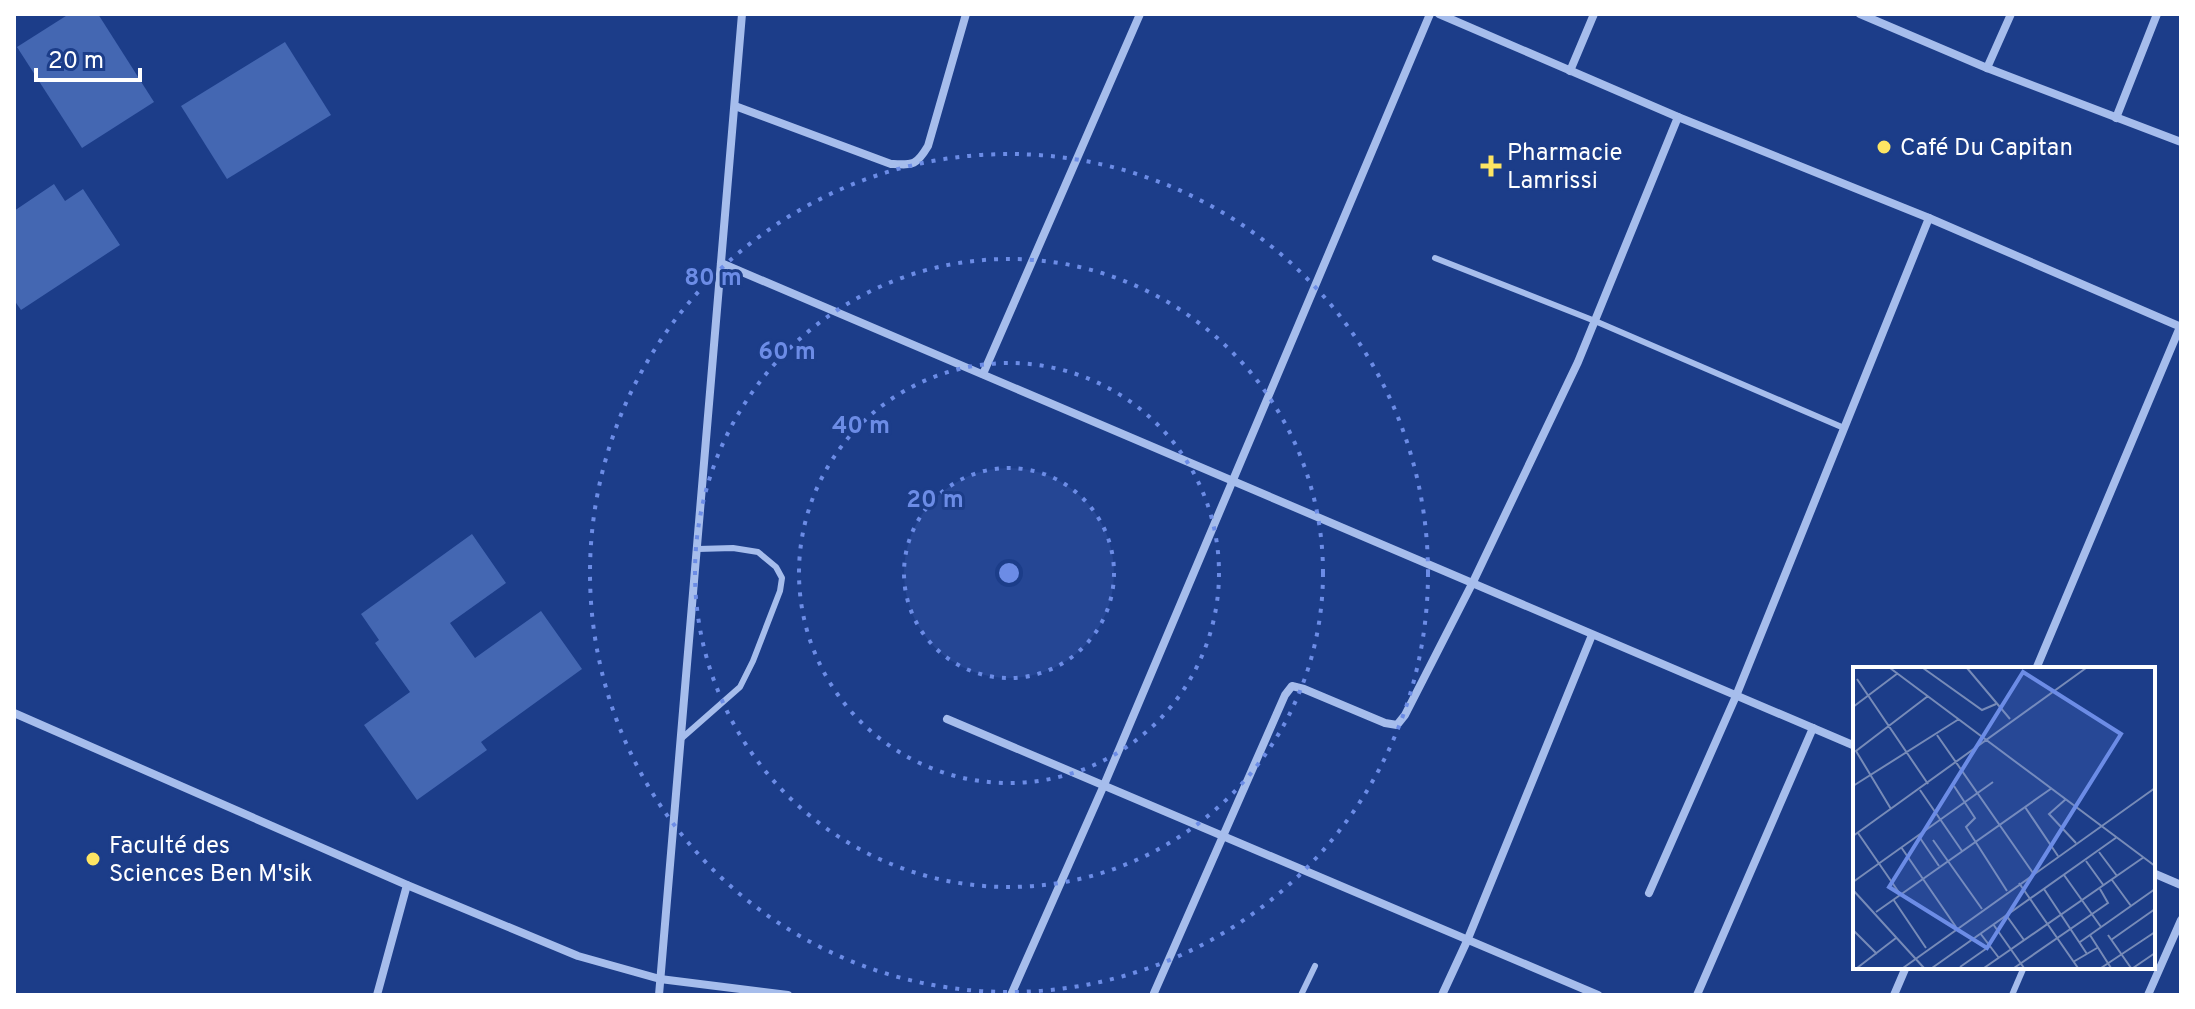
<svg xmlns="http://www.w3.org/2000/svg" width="2195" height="1009" viewBox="0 0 2195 1009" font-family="Overpass,sans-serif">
  <rect width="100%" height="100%" fill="#1c3d89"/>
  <g fill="#4467b2">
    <polygon points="69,14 98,14 154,102 82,148 17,47"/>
    <polygon points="285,42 331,115 227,179 181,106"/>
    <polygon points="54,184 65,201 83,189 120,245 21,310 14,300 14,211"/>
    <polygon points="472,534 506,583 450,623 475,658 541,611 582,669 481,742 487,750 417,800 364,725 410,692 375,643 379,640 361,614"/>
  </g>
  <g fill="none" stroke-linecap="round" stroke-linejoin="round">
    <g stroke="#a6bdec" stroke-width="6">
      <polyline points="1435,258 1595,321 1844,428"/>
      <polyline points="682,738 740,687 753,661 780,591 782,578 776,567 758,552 733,548 698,549"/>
      <polyline points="1301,995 1315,966"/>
      <polyline points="2012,995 2024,967"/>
    </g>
    <g stroke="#a6bdec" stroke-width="8">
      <polyline points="1439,14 1678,117 1929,218 2181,327"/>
      <polyline points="1860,14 1987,68 2181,142"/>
      <polyline points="1987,68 2011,14"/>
      <polyline points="1570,71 1594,14"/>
      <path d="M735,106L891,164C913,165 916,166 928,146L966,14"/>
      <polyline points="2116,118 2157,14"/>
      <polyline points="721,263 1855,746"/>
      <polyline points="983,374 1140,14"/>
      <polyline points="2036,669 2180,327"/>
      <polyline points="14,713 407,885 578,956 660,979 788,995"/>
      <polyline points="947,719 1598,995"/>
      <polyline points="2153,873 2181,885"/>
      <polyline points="1649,893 1736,696 1929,218"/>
      <polyline points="1154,993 1285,695 1292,686 1304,689 1385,723 1397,725 1405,715 1473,582 1578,362 1678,117"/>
      <polyline points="377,995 407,885"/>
      <polyline points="659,995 742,14"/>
      <polyline points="1011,995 1104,785 1430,14"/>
      <polyline points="1442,995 1467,941 1592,635"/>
      <polyline points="1697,995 1813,728"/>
      <polyline points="1894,995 1906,967"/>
      <polyline points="2148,995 2181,920"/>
    </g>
  </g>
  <circle cx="1009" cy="573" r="105" fill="#6c8ce6" fill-opacity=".12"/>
  <g fill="none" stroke="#6c8ce6" stroke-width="4" stroke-dasharray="4 8">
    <circle cx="1009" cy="573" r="105"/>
    <circle cx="1009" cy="573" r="210"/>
    <circle cx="1009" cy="573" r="314"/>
    <circle cx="1009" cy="573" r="419"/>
  </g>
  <g fill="#fde563" stroke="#1c3d89" stroke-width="3">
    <circle cx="1884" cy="147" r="8"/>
    <path d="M1487 154h8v8h8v8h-8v8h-8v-8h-8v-8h8z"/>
    <circle cx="93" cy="859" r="8"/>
  </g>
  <g text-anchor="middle" stroke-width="6" stroke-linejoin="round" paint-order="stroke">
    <g font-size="24" fill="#fff" stroke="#1c3d89" text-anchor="start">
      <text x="1900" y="155">Café Du Capitan</text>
      <text x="1507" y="160">Pharmacie<tspan x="1507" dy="28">Lamrissi</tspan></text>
      <text x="109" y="853">Faculté des<tspan x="109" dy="28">Sciences Ben M'sik</tspan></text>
    </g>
  </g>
  <g transform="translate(1853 667)">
    <rect width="302" height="302" fill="#1c3d89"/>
    <path fill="none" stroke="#778bb8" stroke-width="2" d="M37,1L302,199M70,1L129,43L143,37M114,1L157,52M4,12L75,117M0,40L45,6M84,68L180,206M0,119L106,52M101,119L122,151L113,160L154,224M67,123L109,184M213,132L196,147L223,176M172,140L205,189M38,142L3,84L75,29M5,166L47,227M65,168L86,199M0,169L233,1M80,173L129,242M48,180L103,260M246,185L264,209M233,194L251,219M211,208L248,260M259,213L278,239M0,215L140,115M166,216L225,301M191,222L234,287M0,223L71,301M40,232L73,281M23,245L199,121M153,248L171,273M140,257L171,301M0,263L24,287M127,266L146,291M237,268L258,301M255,268L278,301M258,273L302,242M227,275L302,222M220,295L244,281M107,300L137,279M4,301L43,271M50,301L302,121M79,301L264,170M131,301L291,190M161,301L255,236L247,222M248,301L302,265M280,301L302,286"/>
    <path fill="#6c8ce6" fill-opacity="0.15" stroke="#6c8ce6" stroke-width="4" d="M170,5L268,67L134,281L36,220Z"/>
    <rect width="302" height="302" fill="none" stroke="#fff" stroke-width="4"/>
  </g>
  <circle cx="1009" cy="573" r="12" fill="#6c8ce6" stroke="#1c3d89" stroke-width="4"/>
  <g font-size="24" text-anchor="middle" font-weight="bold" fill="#6c8ce6" stroke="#1c3d89" stroke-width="6" stroke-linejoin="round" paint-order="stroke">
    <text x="713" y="285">80 m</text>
    <text x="787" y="359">60 m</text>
    <text x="861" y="433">40 m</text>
    <text x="935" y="507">20 m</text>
  </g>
  <rect width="2195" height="1009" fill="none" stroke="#ffffff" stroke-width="32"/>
  <path d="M36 68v12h104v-12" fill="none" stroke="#ffffff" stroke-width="4"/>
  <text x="48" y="68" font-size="24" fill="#ffffff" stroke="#1c3d89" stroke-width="6" paint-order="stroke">20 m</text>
</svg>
